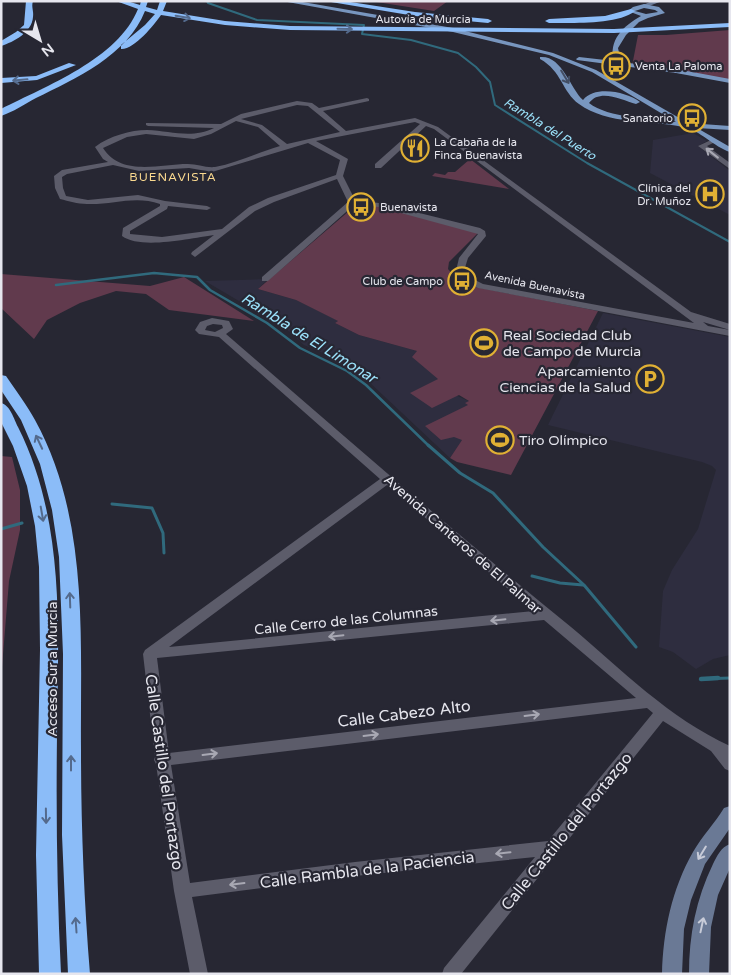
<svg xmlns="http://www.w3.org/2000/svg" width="731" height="975" viewBox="0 0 731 975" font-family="'Varela Round',sans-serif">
  <rect width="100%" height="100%" fill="#272733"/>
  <g fill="#2e2d3f">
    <polygon points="693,133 707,141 698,146 730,171 730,215 650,173 653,140"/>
    <polygon points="268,279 258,289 296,300 339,321 335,323 359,335 461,363 431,384 484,408 450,458 351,365 304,345 285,328 205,281"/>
    <polygon points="603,313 730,337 730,655 713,659 696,669 673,652 659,647 663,591 672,570 698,529 716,470 712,466 702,462 548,425"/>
  </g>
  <g fill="#613a4d">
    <polygon points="370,1 448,1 434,11"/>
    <polygon points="730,30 730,81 632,66 638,35 666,35"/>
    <polygon points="470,159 509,189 432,176 435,173 445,175 448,172 455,172"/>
    <polygon points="356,205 381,206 478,233 449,262 448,269 453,275 471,286 598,311 511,475 457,462 450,458 462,440 454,437 441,440 425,426 468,405 465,403 469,401 459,395 432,408 410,393 438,379 412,357 417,351 359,335 335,323 338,321 296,300 258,289"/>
    <polygon points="1,274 150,286 184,277 254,321 169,310 146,294 116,291 80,303 47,320 34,339 1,308"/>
    <polygon points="1,456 12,457 20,490 20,530 9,581 1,679"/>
  </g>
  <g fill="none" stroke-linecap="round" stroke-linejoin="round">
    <polyline stroke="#306a7d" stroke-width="2" points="207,1 208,3 257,20 364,25 362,34 411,40 458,53 476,67 490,82 495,105 587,163 730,242"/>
    <polyline stroke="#306a7d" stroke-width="2.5" points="56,285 154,273 197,277 210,290 267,323 300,348 347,371 366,385 429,446"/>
    <g stroke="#306a7d" stroke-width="3">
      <polyline points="428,445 460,473 493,493 543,547 584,585 636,647"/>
      <polyline points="112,504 152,508 163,533 164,553"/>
      <polyline points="1,529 22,523"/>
      <polyline points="532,576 560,583 583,585"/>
      <polyline points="701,679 730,678"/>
    </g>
    <polyline stroke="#306a7d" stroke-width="4.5" points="701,679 718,678"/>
    <g fill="#5c5c6a" fill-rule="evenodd">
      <path d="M367,98L369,99V101L323,111L346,131L415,118L438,127L691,312L730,324V330L703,322L708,326L730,330V336L478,288L455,275L459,258L478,234L379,207L354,205L268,281H262V277L348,202L337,179L274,202L255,211L195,257L191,254L192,252L214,235C191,238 141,250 122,236L123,228L160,206V204C135,195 113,205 87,204C77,204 69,201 60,199L55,188L54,176L62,170L108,162L103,159L95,147C109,136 131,130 147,130C171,131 192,139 214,128L148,126L146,125V123L221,124L241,114L297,101L312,103L319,108ZM297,105L308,106L340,132L287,144L262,125L241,119ZM236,121L258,127L280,146C259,152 237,163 215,167C206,168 197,164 188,164C159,164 122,177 103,148L127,137L146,134L194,139L211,134ZM415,122L420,124L375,164V168H381L426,126L434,129L694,323L483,284L463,274L468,258L486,236L485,231L480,228L379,203L355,200L343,176L348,159L316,141ZM308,143L340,160L336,175L268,198L249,207L222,229L162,237L130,234V231L167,209L168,206L207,210L211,208L207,206L165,201L138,195L88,200L66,196L63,188L62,177L67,174L113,165L139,171L189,168L212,172Z"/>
      <polygon points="711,140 717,141 707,146 730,163 730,169 698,146"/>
      <path d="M212,318L229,321L233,329L226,334C340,433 454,532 571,627C622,670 669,718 730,746V771L725,769L711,751L663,721L461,974H442L444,968L535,857L355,876L192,897L208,974H190L174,891L156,764L154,760L155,757L143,654L145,650L380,479L219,337L199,334L195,330L200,322ZM213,324L222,325L223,328L215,332L205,330L207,326ZM387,485L534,611L169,647ZM544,620L636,698L169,753L157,658ZM647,708L653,713L548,841L355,862L190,883L171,765Z"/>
    </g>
    <g fill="#6a7995" fill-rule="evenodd">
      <polygon points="652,1 662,1 644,8 641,6"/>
      <path d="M730,806V828L705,864L691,900L684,929L682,974H662C663,931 672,889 693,852C702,836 715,823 724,808Z"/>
      <path d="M730,844V868L718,895L711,927L709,974H689C689,935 696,899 713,864C717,856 721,847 730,844Z"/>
    </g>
    <g fill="#7896bf" fill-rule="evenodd">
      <path d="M282,1H297L453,28L553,53L596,70L688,123L730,126V130L697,128L730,147V152C714,147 700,130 683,127C650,120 608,125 579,104C562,92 562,71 540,59V57C562,55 570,88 583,100C595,85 627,92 640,102L636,104C622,100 600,88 589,103C608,118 652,119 676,122L592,72L549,55L453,32Z"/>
      <path d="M644,4L659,7L665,13L648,18L639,22L626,35L618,48L621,62L676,69L730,79V83L676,73L577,60L576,59L579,57L614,61C608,41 623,26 641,16L628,11L633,7ZM644,8L655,10L658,12L646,14L635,11Z"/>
    </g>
    <g fill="#8bbcf8" fill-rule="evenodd">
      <path d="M26,1H33C31,7 34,11 33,17C32,32 14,42 1,46V41L16,32L24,25Z"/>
      <path d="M116,1H127L140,5L141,1H148L146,7L157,10L160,1H167L163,11L225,21L290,26L614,29L730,23V27L614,33L290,30L225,25L161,15C154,25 134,50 121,49V45L145,25L155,14L145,11C128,55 75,79 36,98C25,104 13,112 1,116V109C46,86 118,59 138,9Z"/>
      <polygon points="325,1 344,1 415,12 488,19 492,21 488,23 415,16"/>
      <path d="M631,9L635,11C619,24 577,23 557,23H549L545,21L549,19L605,16Z"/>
      <polygon points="69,63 76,65 37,80 1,83 1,78 36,76"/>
      <path d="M1,375L6,376C16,391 27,405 35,420C90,520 80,641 81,751C81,825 84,900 90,974H68L62,835L63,654L59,557L52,510L40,464L21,420L1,390Z"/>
      <path d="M1,403C10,405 14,419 18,427C66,523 58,631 57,735C56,815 57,894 61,974H39L36,855L40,650L39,567L35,526L27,486L13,446L1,422Z"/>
    </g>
  </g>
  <defs><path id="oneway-shaft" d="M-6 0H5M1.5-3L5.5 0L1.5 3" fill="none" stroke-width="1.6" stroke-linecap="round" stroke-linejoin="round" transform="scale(1.25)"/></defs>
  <g stroke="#546a8c">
    <use href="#oneway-shaft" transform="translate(183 17) rotate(10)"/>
    <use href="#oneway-shaft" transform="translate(345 29) rotate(1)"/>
    <use href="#oneway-shaft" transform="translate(20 80) rotate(175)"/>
    <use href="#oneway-shaft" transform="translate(39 442) rotate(-115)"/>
    <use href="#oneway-shaft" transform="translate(42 514) rotate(80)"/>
    <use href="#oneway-shaft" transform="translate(70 600) rotate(-92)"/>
    <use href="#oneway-shaft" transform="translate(71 763) rotate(-90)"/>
    <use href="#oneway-shaft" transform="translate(46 816) rotate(89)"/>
    <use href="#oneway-shaft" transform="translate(76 925) rotate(-94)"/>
  </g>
  <use stroke="#434e64" href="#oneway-shaft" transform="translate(565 77) rotate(59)"/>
  <g stroke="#a8a8b3">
    <use href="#oneway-shaft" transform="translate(712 153) rotate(-142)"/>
    <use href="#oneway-shaft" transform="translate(498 620) rotate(174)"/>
    <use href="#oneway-shaft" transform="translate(336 636) rotate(174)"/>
    <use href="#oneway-shaft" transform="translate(532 715) rotate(-7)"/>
    <use href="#oneway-shaft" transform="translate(371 735) rotate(-7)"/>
    <use href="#oneway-shaft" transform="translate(210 754) rotate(-7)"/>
    <use href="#oneway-shaft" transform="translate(503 853) rotate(174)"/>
    <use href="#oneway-shaft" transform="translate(237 884) rotate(173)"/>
  </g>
  <g stroke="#c7cbd8">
    <use href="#oneway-shaft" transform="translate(702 853) rotate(121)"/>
    <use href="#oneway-shaft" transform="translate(702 925) rotate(-78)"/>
  </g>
  <defs>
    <g id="bus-ring" transform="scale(1.4375)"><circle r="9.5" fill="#272733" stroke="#e0b034" stroke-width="1.5"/><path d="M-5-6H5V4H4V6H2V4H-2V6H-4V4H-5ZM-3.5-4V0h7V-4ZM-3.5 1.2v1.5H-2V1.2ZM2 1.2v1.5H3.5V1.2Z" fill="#e0b034"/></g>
    <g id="restaurant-ring" transform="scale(1.4375)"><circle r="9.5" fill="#272733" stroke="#e0b034" stroke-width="1.5"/><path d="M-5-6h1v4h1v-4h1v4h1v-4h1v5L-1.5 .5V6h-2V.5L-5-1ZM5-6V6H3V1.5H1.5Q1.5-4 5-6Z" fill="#e0b034"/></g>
    <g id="hospital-ring" transform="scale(1.4375)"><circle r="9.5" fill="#272733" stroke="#e0b034" stroke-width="1.5"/><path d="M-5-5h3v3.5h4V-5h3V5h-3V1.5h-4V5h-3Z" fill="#e0b034"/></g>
    <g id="stadium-ring" transform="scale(1.4375)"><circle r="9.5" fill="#272733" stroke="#e0b034" stroke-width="1.5"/><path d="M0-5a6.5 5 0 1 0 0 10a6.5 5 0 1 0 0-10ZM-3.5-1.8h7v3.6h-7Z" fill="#e0b034"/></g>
    <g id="parking-ring" transform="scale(1.4375)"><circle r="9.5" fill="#272733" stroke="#e0b034" stroke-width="1.5"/><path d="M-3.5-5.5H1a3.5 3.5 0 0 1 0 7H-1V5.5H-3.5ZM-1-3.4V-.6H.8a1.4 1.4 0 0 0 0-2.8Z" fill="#e0b034"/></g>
  </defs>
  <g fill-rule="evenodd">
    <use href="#bus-ring" x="616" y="66"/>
    <use href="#bus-ring" x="692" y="118"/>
    <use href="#restaurant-ring" x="415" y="148"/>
    <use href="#hospital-ring" x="710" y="194"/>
    <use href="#bus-ring" x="361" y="207"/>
    <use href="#bus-ring" x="462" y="281"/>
    <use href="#stadium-ring" x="484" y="343"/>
    <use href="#parking-ring" x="650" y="379"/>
    <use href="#stadium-ring" x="500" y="440"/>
  </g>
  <g text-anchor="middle" stroke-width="4.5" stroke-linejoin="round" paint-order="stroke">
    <g font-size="11" fill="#e6e6ee" stroke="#272733">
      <text x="423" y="23">Autovía de Murcia</text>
      <text transform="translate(535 285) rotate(12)" y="4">Avenida Buenavista</text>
    </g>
    <g font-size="11" fill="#e6e6ee" stroke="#272733" text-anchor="start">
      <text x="635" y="70">Venta La Paloma</text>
      <text x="673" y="122" text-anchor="end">Sanatorio</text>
      <text x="434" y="146">La Cabaña de la<tspan x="434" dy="13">Finca Buenavista</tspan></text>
      <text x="691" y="192" text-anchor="end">Clínica del<tspan x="691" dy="13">Dr. Muñoz</tspan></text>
      <text x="380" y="211">Buenavista</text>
      <text x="443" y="285" text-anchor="end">Club de Campo</text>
    </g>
    <g font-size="12" font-style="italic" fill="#9be1fa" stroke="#272733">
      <text transform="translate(550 129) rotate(32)" y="4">Rambla del Puerto</text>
    </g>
    <g font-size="12" letter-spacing="1" fill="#fad98f" stroke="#272733">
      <text x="173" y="181">BUENAVISTA</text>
    </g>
    <g font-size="14" fill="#e6e6ee" stroke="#272733" text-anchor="start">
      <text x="503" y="340">Real Sociedad Club<tspan x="503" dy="16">de Campo de Murcia</tspan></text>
      <text x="631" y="376" text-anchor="end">Aparcamiento<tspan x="631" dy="16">Ciencias de la Salud</tspan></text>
      <text x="519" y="445">Tiro Olímpico</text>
    </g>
    <g font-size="14" fill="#e6e6ee" stroke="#272733">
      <text transform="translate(463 544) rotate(41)" y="5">Avenida Canteros de El Palmar</text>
      <text transform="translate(346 620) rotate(-6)" y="5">Calle Cerro de las Columnas</text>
      <text transform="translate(52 669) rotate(-90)" y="5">Acceso Sur a Murcia</text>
    </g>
    <g font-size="15" font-style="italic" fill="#9be1fa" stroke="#272733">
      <text transform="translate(309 338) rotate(32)" y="5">Rambla de El Limonar</text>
    </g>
    <g font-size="16" fill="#e6e6ee" stroke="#272733">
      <text transform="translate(404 713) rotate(-7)" y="6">Calle Cabezo Alto</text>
      <text transform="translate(165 772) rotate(82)" y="6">Calle Castillo del Portazgo</text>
      <text transform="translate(566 831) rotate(-51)" y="6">Calle Castillo del Portazgo</text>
      <text transform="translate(367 869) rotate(-7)" y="6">Calle Rambla de la Paciencia</text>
    </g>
  </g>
  <rect width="731" height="975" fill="none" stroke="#e6e6ee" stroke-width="5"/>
  <g transform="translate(40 40) rotate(142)" stroke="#272733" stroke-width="4" paint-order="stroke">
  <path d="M0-4L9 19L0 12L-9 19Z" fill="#e6e6ee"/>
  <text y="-8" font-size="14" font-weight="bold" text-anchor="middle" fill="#e6e6ee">N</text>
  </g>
</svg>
